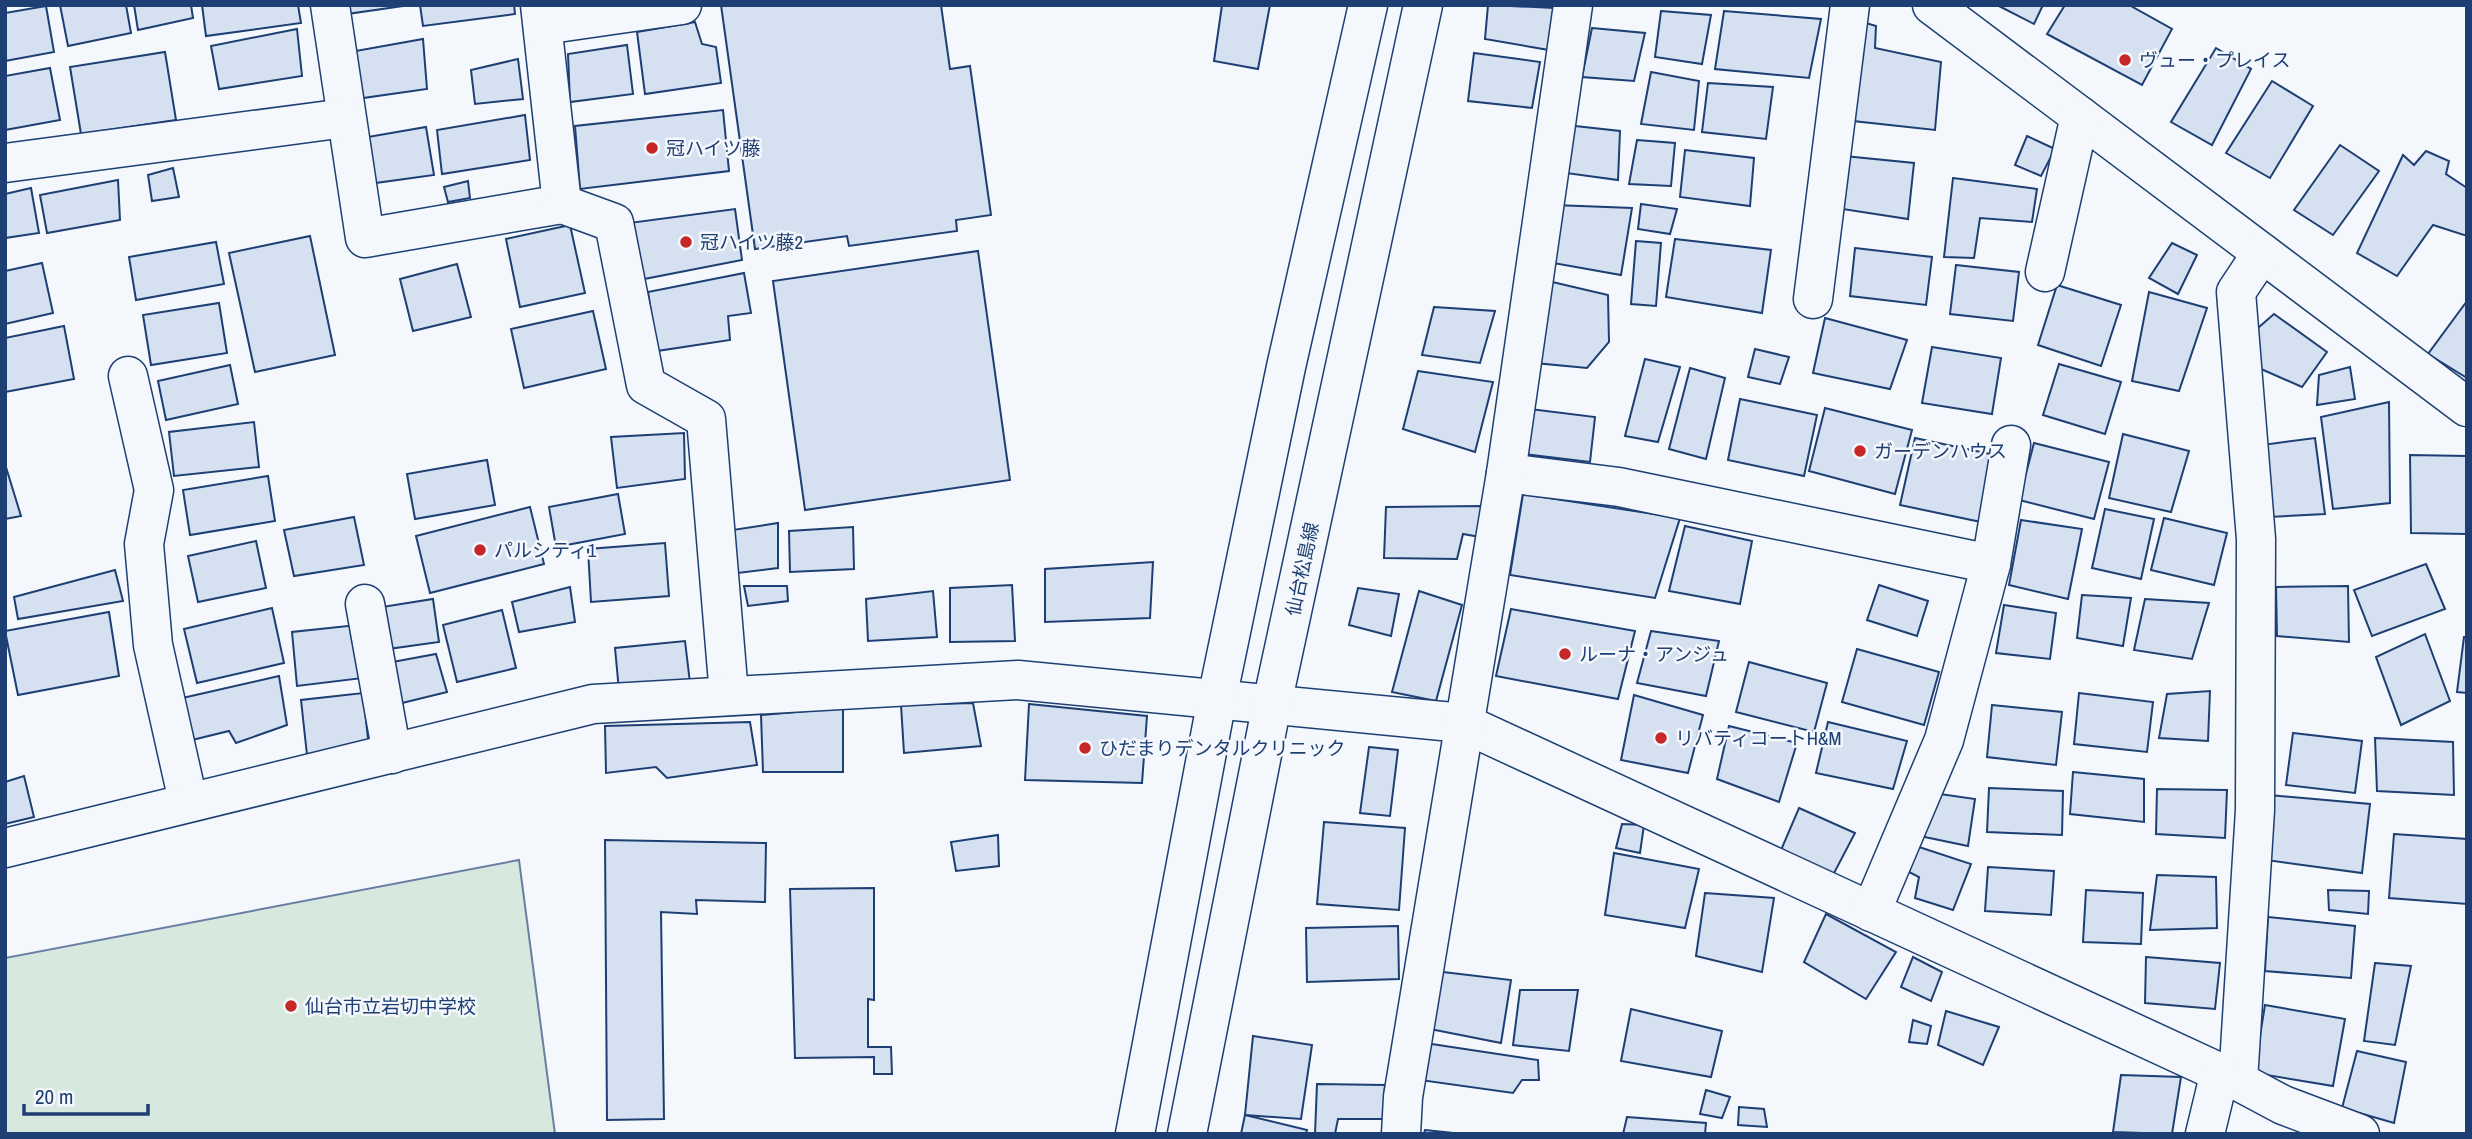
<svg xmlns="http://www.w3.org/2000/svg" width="2472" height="1139" viewBox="0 0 2472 1139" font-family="'Archivo Narrow','Noto Sans JP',sans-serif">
  <rect width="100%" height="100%" fill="#f4f7fb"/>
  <polygon fill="#d7e8df" stroke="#687fa3" stroke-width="2" points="519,860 555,1134 5,1134 5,958"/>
  <g fill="#d5e0f0" stroke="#1d3f73" stroke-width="2">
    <polygon points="60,5 126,5 131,33 68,46"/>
    <polygon points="134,5 191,5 193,18 138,30"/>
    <polygon points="202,5 298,5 301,23 206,36"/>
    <polygon points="346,5 410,5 347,14"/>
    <polygon points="420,5 514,5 515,14 423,26"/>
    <polygon points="721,5 941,5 950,69 970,66 991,215 956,220 957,231 849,246 847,236 755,249"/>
    <polygon points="1222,5 1270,5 1258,69 1214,61"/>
    <polygon points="1488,5 1555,8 1549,50 1485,39"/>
    <polygon points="1997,5 2043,5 2034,24"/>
    <polygon points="2065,5 2129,5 2172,29 2142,85 2047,34"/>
    <polygon points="46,6 54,52 5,61 5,13"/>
    <polygon points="1661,11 1711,15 1702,64 1655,57"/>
    <polygon points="1724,11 1821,19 1809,78 1715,69"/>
    <polygon points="1856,20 1876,26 1875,48 1941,62 1935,130 1844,120"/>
    <polygon points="695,22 702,44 716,47 721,83 645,94 637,32"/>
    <polygon points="1592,28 1645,33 1634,81 1582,77"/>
    <polygon points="297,29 302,76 219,89 211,46"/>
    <polygon points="423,39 427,89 356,99 350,52"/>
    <polygon points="627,45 633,94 570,102 568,54"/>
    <polygon points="2216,48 2251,69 2212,145 2171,122"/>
    <polygon points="165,52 176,120 81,134 70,67"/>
    <polygon points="1474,53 1540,62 1532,108 1468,101"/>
    <polygon points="518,59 523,99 475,104 471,70"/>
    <polygon points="50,68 60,120 5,130 5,76"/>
    <polygon points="1651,72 1699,81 1694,130 1641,124"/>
    <polygon points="2272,81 2313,106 2270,178 2226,153"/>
    <polygon points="1708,83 1773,87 1766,139 1702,132"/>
    <polygon points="723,110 729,171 580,189 575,126"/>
    <polygon points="525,115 530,160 442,174 437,130"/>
    <polygon points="1575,126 1620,131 1618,180 1566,173"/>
    <polygon points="426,127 434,175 368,184 362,138"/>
    <polygon points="2027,136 2055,149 2041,176 2015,165"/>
    <polygon points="1637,140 1675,143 1671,186 1629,184"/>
    <polygon points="2340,145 2379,171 2333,235 2294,210"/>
    <polygon points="1685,150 1754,158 1750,206 1680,197"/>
    <polygon points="2426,151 2449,161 2446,174 2467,188 2467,236 2433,225 2397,276 2357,253 2403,155 2414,165"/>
    <polygon points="1844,156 1914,163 1908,219 1836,208"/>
    <polygon points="173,168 179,197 152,201 148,175"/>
    <polygon points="1953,178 2037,189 2032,222 1980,218 1974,258 1944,257"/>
    <polygon points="118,180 120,220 47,233 40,195"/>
    <polygon points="468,181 470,198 448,202 444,187"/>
    <polygon points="31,188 39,233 5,238 5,194"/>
    <polygon points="1641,204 1677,209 1670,234 1638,229"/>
    <polygon points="1554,205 1632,208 1621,275 1542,261"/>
    <polygon points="735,209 742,260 639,280 629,223"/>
    <polygon points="570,225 585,293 520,307 506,239"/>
    <polygon points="310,236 335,355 255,372 229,253"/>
    <polygon points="1675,239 1771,250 1762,313 1666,297"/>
    <polygon points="1636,241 1661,243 1656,306 1631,304"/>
    <polygon points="216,242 224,284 136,300 129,257"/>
    <polygon points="2172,243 2197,255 2178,294 2149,278"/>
    <polygon points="1855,248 1932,257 1926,305 1850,296"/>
    <polygon points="978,251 1010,480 805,510 773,281"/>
    <polygon points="42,263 53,313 5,324 5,271"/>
    <polygon points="457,264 471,317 413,331 400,279"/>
    <polygon points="1956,265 2019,272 2013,321 1950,314"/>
    <polygon points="744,273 751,313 728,316 730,340 657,351 648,292"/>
    <polygon points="1548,281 1608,295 1609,342 1587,368 1535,363"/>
    <polygon points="2057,285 2121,305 2101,366 2038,345"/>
    <polygon points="2149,292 2207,308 2179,391 2132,381"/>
    <polygon points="2467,301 2467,378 2428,354"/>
    <polygon points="219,303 227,353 151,365 143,315"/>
    <polygon points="1434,307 1495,311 1480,363 1422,355"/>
    <polygon points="593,311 606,369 524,388 511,329"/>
    <polygon points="2274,314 2327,352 2302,387 2252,365 2251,334"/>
    <polygon points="1825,318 1907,340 1890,389 1813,373"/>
    <polygon points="64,326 74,379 5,392 5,338"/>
    <polygon points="1932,347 2001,358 1992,414 1922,403"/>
    <polygon points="1755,349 1789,357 1780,384 1748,377"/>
    <polygon points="1645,359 1680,367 1658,442 1625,436"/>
    <polygon points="2059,364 2121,382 2105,434 2043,415"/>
    <polygon points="230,365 238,404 166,420 158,381"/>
    <polygon points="2350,367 2355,399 2317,405 2319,375"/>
    <polygon points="1690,368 1725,378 1706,459 1669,449"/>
    <polygon points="1418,371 1493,382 1475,452 1403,429"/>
    <polygon points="1740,399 1817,415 1804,476 1728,460"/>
    <polygon points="2389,402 2390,503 2333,509 2321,417"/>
    <polygon points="1825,408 1912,430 1895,494 1809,471"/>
    <polygon points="1530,409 1595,417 1590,462 1523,454"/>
    <polygon points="254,422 259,467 174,476 169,432"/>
    <polygon points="684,433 685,479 617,488 611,437"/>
    <polygon points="2123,434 2189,451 2171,512 2109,498"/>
    <polygon points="1915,438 1995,455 1981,522 1900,505"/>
    <polygon points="2315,438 2325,514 2269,517 2262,445"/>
    <polygon points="2034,443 2109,462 2094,519 2019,500"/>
    <polygon points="2410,455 2467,456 2467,534 2411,533"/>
    <polygon points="487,460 495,505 415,519 407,474"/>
    <polygon points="5,464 21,516 5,519"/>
    <polygon points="268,476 275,521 190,535 183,490"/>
    <polygon points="618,494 625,534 556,547 549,507"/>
    <polygon points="1523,494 1680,518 1655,598 1510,575"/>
    <polygon points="1482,506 1480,537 1463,534 1457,559 1384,558 1386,507"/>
    <polygon points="530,507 544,564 430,593 416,536"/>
    <polygon points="2105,509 2154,519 2141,579 2092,568"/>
    <polygon points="354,517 364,565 294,576 284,530"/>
    <polygon points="2164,518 2227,533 2214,585 2151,570"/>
    <polygon points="2021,520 2082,529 2068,599 2009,585"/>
    <polygon points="778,523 778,568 730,574 726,531"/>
    <polygon points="1685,526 1752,541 1740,604 1669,591"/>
    <polygon points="853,527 854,569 790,572 789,531"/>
    <polygon points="256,541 266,588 198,602 188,556"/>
    <polygon points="665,543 669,596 591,602 588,549"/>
    <polygon points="1153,562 1150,618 1045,622 1045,569"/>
    <polygon points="2426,564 2445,609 2372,636 2354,590"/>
    <polygon points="115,570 123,601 18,619 14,597"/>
    <polygon points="1012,585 1015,641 950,642 950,588"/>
    <polygon points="1879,585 1928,601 1917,636 1867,620"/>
    <polygon points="744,586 787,586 788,601 748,606"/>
    <polygon points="2348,586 2349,642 2277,636 2276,587"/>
    <polygon points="570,587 575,622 519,632 512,602"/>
    <polygon points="1358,588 1399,594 1391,636 1349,625"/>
    <polygon points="933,591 937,637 868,641 866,599"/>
    <polygon points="1419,591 1462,605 1436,701 1392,692"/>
    <polygon points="2082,595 2131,598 2123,646 2077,638"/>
    <polygon points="433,599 439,642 388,649 382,607"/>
    <polygon points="2145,599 2209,603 2192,659 2134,650"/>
    <polygon points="2004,605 2056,613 2050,659 1996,653"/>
    <polygon points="272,608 284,663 197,683 184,629"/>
    <polygon points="1511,609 1635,631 1618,699 1496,676"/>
    <polygon points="502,610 516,668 457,682 443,625"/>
    <polygon points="109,612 119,676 18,695 5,631"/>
    <polygon points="357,625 363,678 297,686 292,632"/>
    <polygon points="1651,631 1719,641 1706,696 1637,683"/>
    <polygon points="2425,634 2450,701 2401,725 2376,657"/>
    <polygon points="2464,637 2467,637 2467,693 2457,692"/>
    <polygon points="685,641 690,683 619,691 615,648"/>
    <polygon points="1857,649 1939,672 1924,725 1842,702"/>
    <polygon points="436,654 447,692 394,705 387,663"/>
    <polygon points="1749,662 1827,683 1814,732 1736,712"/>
    <polygon points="279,676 287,725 236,743 229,731 188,741 178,699"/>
    <polygon points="2210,691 2208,741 2159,738 2167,694"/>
    <polygon points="363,693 369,748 307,755 301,700"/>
    <polygon points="2079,693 2153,702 2147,752 2074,744"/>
    <polygon points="1634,695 1703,715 1688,773 1621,760"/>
    <polygon points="973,703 981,746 904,753 901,705"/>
    <polygon points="1029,704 1147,716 1142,783 1025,780"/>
    <polygon points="1992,705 2062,712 2056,765 1987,757"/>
    <polygon points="843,708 843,772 763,772 761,715"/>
    <polygon points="750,722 757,765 667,778 656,767 606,773 605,726"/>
    <polygon points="1828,722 1907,741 1893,789 1816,773"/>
    <polygon points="1729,726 1797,743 1779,802 1717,779"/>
    <polygon points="2293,733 2362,741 2355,793 2286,785"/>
    <polygon points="2375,738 2453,742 2454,795 2377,791"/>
    <polygon points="1369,747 1398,750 1390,816 1360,813"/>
    <polygon points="2073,772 2144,779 2144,822 2070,814"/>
    <polygon points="24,776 34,817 5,824 5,782"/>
    <polygon points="1989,788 2063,791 2062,835 1987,832"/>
    <polygon points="2157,789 2227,790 2225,838 2156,834"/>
    <polygon points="1933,793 1975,799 1968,846 1915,835"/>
    <polygon points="2269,795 2370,804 2362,873 2266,860"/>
    <polygon points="1799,808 1855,833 1832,877 1781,850"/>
    <polygon points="1324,822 1405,828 1399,910 1317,904"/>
    <polygon points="1622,824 1644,825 1640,853 1616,848"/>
    <polygon points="2394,834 2467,839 2467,904 2389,898"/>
    <polygon points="998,835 999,866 956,871 951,842"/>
    <polygon points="605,840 766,843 765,902 696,900 697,914 661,912 664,1119 607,1120"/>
    <polygon points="1913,845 1971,864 1953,910 1915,898 1919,877 1905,870"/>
    <polygon points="1614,853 1699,869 1685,928 1605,915"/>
    <polygon points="1988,867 2054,871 2051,915 1985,911"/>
    <polygon points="2157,875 2216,877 2217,928 2150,930"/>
    <polygon points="874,888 874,1000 868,999 868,1047 891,1047 892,1074 874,1074 874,1057 795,1058 790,889"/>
    <polygon points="2086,890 2143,893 2141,944 2083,942"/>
    <polygon points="2328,890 2369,891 2368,914 2329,910"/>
    <polygon points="1705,893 1774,898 1762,972 1696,956"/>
    <polygon points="1826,914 1896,952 1866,999 1804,962"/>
    <polygon points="2268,917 2355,926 2351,978 2265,971"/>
    <polygon points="1398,926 1399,979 1307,982 1306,928"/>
    <polygon points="1913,957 1942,972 1931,1001 1901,987"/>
    <polygon points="2146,957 2220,963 2215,1009 2145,1003"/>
    <polygon points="2375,963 2411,966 2395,1045 2364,1041"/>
    <polygon points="1443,972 1511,980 1501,1043 1430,1029"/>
    <polygon points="1520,990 1578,990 1569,1051 1513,1045"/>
    <polygon points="2265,1005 2345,1019 2333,1086 2254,1073"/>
    <polygon points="1631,1009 1722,1031 1711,1077 1621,1061"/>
    <polygon points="1946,1011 1999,1027 1983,1065 1938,1045"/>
    <polygon points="1913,1020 1931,1026 1927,1044 1909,1042"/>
    <polygon points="1253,1036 1312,1045 1301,1119 1245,1115"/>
    <polygon points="1425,1043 1538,1060 1539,1080 1522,1080 1513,1093 1420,1080"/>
    <polygon points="2357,1051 2406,1062 2394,1123 2342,1108"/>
    <polygon points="2121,1075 2181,1077 2172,1134 2113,1132"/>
    <polygon points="1317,1084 1385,1085 1383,1119 1338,1119 1335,1134 1315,1134"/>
    <polygon points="1706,1090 1730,1097 1722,1118 1700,1114"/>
    <polygon points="1739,1107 1764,1109 1767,1127 1738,1125"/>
    <polygon points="1245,1115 1307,1130 1306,1134 1241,1134"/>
    <polygon points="1627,1117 1706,1123 1705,1134 1623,1134"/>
    <polygon points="1425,1130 1463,1134 1424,1134"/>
  </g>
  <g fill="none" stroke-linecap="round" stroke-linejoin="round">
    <g stroke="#1d3f73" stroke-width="41">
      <g id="minor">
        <polyline points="330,5 365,238 562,204 540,5"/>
        <polyline points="1932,5 2467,407"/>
        <polyline points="543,25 682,5"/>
        <polyline points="5,163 345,118"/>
        <polyline points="562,204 614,223 646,385 706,419 729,695"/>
        <polyline points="2045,272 2080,116"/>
        <polyline points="1813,299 1850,5"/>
        <polyline points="128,376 154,490 144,544 153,645 188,801"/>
        <polyline points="1506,473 1619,487 1991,564"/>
        <polyline points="365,604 392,754"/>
        <polyline points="5,848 593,704 1018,680 1463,723 2238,1081 2283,1105 2360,1134"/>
        <polyline points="1871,912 1944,740 1991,564 2011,445"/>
        <polyline points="2238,1081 2255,810 2256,539 2236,292 2262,253"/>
        <polyline points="1401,1134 1403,1097 1506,473 1573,5"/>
        <polyline points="2205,1134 2220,1072"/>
      </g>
    </g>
    <g stroke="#1d3f73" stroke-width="41">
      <g id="major">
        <polyline points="1135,1134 1217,699 1286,367 1368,5"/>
        <polyline points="1187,1134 1272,704 1423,5"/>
      </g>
    </g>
    <use href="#minor" stroke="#f4f7fb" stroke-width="38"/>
    <use href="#major" stroke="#f4f7fb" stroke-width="38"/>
  </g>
  <g fill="#c62828" stroke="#f4f7fb" stroke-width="2.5">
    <circle cx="2125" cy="60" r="7"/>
    <circle cx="652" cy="148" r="7"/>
    <circle cx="686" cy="242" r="7"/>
    <circle cx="1860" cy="451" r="7"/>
    <circle cx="480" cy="550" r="7"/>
    <circle cx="1565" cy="654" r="7"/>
    <circle cx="1661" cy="738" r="7"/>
    <circle cx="1085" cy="748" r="7"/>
    <circle cx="291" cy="1006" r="7"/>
  </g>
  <g text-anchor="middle" stroke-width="5" stroke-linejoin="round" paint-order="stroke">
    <g font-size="19" fill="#1d3f73" stroke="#f4f7fb" text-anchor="start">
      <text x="2139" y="67">ヴュー・プレイス</text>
      <text x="666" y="155">冠ハイツ藤</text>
      <text x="700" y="249">冠ハイツ藤2</text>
      <text x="1874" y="458">ガーデンハウス</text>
      <text x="494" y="557">パルシティ1</text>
      <text x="1579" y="661">ルーナ・アンジュ</text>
      <text x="1675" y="745">リバティコートH&amp;M</text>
      <text x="1099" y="755">ひだまりデンタルクリニック</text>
      <text x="305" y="1013">仙台市立岩切中学校</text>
    </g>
    <g font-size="19" fill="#1d3f73" stroke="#f4f7fb">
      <text transform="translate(1302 569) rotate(-78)" y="7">仙台松島線</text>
    </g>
  </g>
  <rect width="2472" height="1139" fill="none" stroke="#1d3f73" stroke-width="14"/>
  <path d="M24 1104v10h124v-10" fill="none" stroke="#1d3f73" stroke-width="3.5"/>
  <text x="35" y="1104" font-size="21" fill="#1d3f73" stroke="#f4f7fb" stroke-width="5" paint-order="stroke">20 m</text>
</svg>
